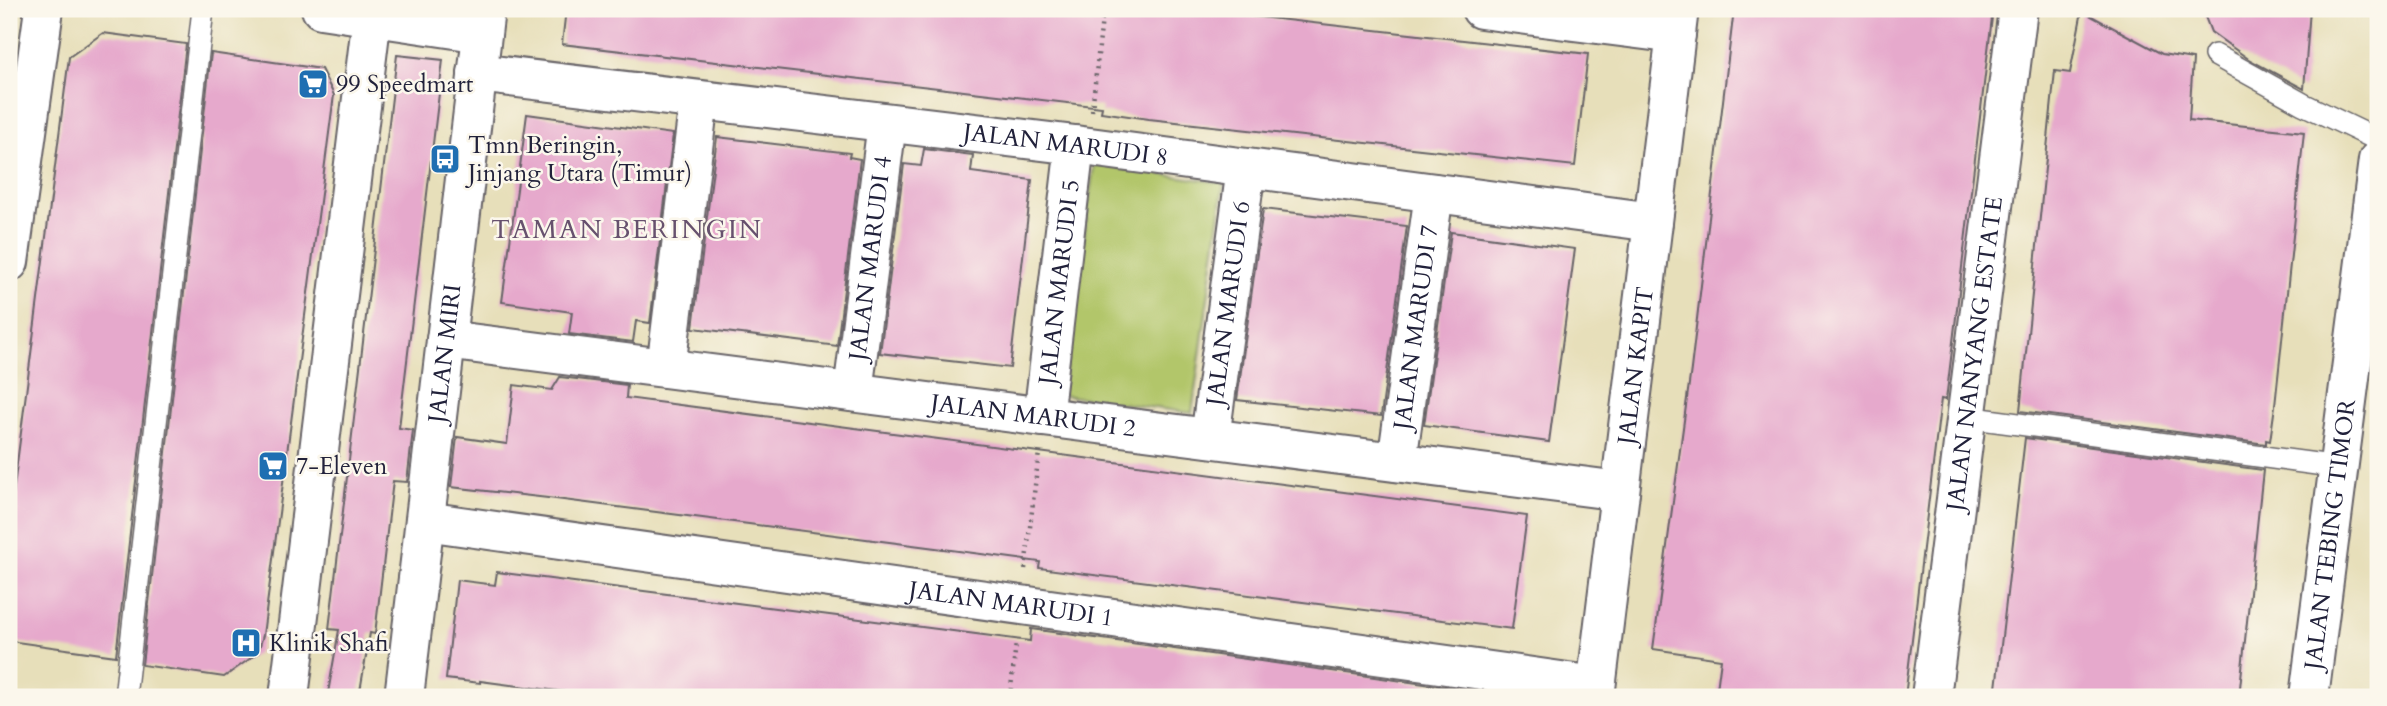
<svg xmlns="http://www.w3.org/2000/svg" width="2387" height="706" viewBox="0 0 2387 706" font-family="Cardo,serif">
  <rect width="100%" height="100%" fill="#fbf7ec"/>
  <filter id="ink" filterUnits="userSpaceOnUse"><feTurbulence type="fractalNoise" baseFrequency=".0143" numOctaves="2"/><feDisplacementMap in="SourceGraphic" scale="14" xChannelSelector="R" yChannelSelector="G"/><feConvolveMatrix kernelMatrix="1 2 1 2 8 2 1 2 1" color-interpolation-filters="sRGB"/></filter>
  <filter id="wash" filterUnits="userSpaceOnUse"><feTurbulence type="fractalNoise" baseFrequency=".00686" numOctaves="4" result="noise"/><feDisplacementMap in="SourceGraphic" scale="28" xChannelSelector="R" yChannelSelector="G"/><feGaussianBlur stdDeviation="1.57" result="paint"/><feColorMatrix in="noise" values="0 0 0 0 0 0 0 0 0 0 0 0 0 0 0 0 0 1.4 0 .05"/><feComposite in="paint" operator="in"/></filter>
  <g filter="url(#wash)">
    <rect width="100%" height="100%" fill="#e7dfba"/>
    <polygon fill="#b2c66a" stroke="#6a7452" stroke-width="2" points="1094,165 1224,183 1192,413 1062,395"/>
    <g id="blocks">
      <g fill="#e6a9cc">
        <polygon points="566,9 1189,9 1588,54 1575,166 1149,119 1101,112 1102,107 562,44"/>
        <polygon points="1734,9 1993,9 1946,400 1941,399 1905,697 1716,697 1721,659 1653,649 1691,369"/>
        <polygon points="2202,9 2310,9 2304,89 2250,60 2211,32"/>
        <polygon points="2082,11 2162,54 2193,59 2189,120 2304,132 2275,406 2270,441 2266,440 2266,444 2020,411 2055,71 2070,73"/>
        <polygon points="103,33 186,44 116,656 9,641 9,526 69,57"/>
        <polygon points="211,53 321,69 334,95 263,635 258,653 224,677 142,665"/>
        <polygon points="397,55 443,60 399,428 413,430 407,482 393,481 375,634 370,633 359,697 351,697 328,693 339,630 329,629"/>
        <polygon points="527,114 673,134 650,323 636,321 633,342 569,334 572,312 502,302"/>
        <polygon points="717,137 850,153 849,157 860,159 837,346 693,328"/>
        <polygon points="924,149 973,155 971,172 1032,180 1010,368 880,353 904,164 921,166"/>
        <polygon points="1263,209 1407,226 1381,416 1237,400"/>
        <polygon points="1451,232 1575,249 1549,442 1424,425"/>
        <polygon points="560,377 627,385 626,398 1527,516 1512,629 1039,568 1040,562 951,550 548,498 451,487 457,437 507,444 514,385 552,390"/>
        <polygon points="2025,438 2263,470 2239,697 1995,697"/>
        <polygon points="497,572 1030,641 1031,629 1453,688 1452,697 604,697 480,681 480,683 446,679 457,580 495,585"/>
      </g>
    </g>
  </g>
  <g filter="url(#ink)">
    <use href="#blocks" fill-opacity="0" stroke="#676467" stroke-width="2"/>
    <g fill="none" stroke-linecap="round" stroke-linejoin="round">
      <g stroke="#676467" stroke-width="24">
        <g id="service">
          <polyline points="2215,55 2303,104 2378,140"/>
          <polyline points="1966,417 2339,467"/>
          <polyline points="125,697 203,9"/>
        </g>
      </g>
      <g stroke="#676467" stroke-width="42">
        <g id="minor">
          <polyline points="321,9 482,33"/>
          <polyline points="1481,9 1676,34"/>
          <path id="s1" d="M477,73L1075,145L1653,222"/>
          <polyline points="9,262 44,9"/>
          <path id="s2" d="M446,340L1620,491"/>
          <polyline points="666,368 699,100"/>
          <path id="s3" d="M853,392L887,123"/>
          <path id="s4" d="M1043,417L1075,145"/>
          <path id="s5" d="M1210,438L1246,168"/>
          <path id="s6" d="M1397,462L1434,193"/>
          <path id="s7" d="M425,521L1596,686"/>
          <polyline points="289,697 372,16"/>
          <path id="s8" d="M404,697L485,9"/>
          <path id="s9" d="M1595,697L1679,9"/>
          <path id="s10" d="M1931,697L2018,9"/>
          <path id="s11" d="M2309,697L2378,160"/>
        </g>
      </g>
      <g stroke="#676467" stroke-width="4.5" stroke-dasharray="2 5" stroke-linecap="butt">
        <polyline points="1092,111 1103,9"/>
        <polyline points="1025,569 1039,452"/>
        <polyline points="1010,697 1016,643"/>
      </g>
      <use href="#service" stroke="#fff" stroke-width="21"/>
      <use href="#minor" stroke="#fff" stroke-width="38"/>
    </g>
  </g>
  <defs>
    <g id="supermarket-square" transform="scale(1.575)"><rect x="-9" y="-9" width="18" height="18" rx="4" fill="#1f6fb2" stroke="#fbf7ec"/><path d="M-6-5.5h2.5l.6 2H6L4.5 2H-2.5L-4.4-4H-6ZM-1.5 3.2a1.3 1.3 0 1 0 .1 0ZM3 3.2a1.3 1.3 0 1 0 .1 0Z" fill="#fff"/></g>
    <g id="bus-square" transform="scale(1.575)"><rect x="-9" y="-9" width="18" height="18" rx="4" fill="#1f6fb2" stroke="#fbf7ec"/><path d="M-5-6H5V4H4V6H2V4H-2V6H-4V4H-5ZM-3.5-4V0h7V-4ZM-3.5 1.2v1.5H-2V1.2ZM2 1.2v1.5H3.5V1.2Z" fill="#fff"/></g>
    <g id="hospital-square" transform="scale(1.575)"><rect x="-9" y="-9" width="18" height="18" rx="4" fill="#1f6fb2" stroke="#fbf7ec"/><path d="M-5-5h3v3.5h4V-5h3V5h-3V1.5h-4V5h-3Z" fill="#fff"/></g>
  </defs>
  <g fill-rule="evenodd">
    <use href="#supermarket-square" x="313" y="84"/>
    <use href="#bus-square" x="445" y="159"/>
    <use href="#supermarket-square" x="273" y="466"/>
    <use href="#hospital-square" x="246" y="643"/>
  </g>
  <g text-anchor="middle" stroke-width="5" stroke-linejoin="round" paint-order="stroke">
    <g font-size="24" fill="#22223b" stroke="#fbf7ec" text-anchor="start">
      <text x="336" y="92">99 Speedmart</text>
      <text x="468" y="153">Tmn Beringin,<tspan x="468" dy="28">Jinjang Utara (Timur)</tspan></text>
      <text x="296" y="474">7-Eleven</text>
      <text x="269" y="651">Klinik Shafi</text>
    </g>
    <g font-size="24" fill="#22223b" stroke="#fbf7ec">
      <text dy="8" stroke="none"><textPath href="#s1" startOffset="593">JALAN MARUDI 8</textPath></text>
      <text dy="8" stroke="none"><textPath href="#s3" startOffset="135">JALAN MARUDI 4</textPath></text>
      <text dy="8" stroke="none"><textPath href="#s4" startOffset="136">JALAN MARUDI 5</textPath></text>
      <text dy="8" stroke="none"><textPath href="#s5" startOffset="136">JALAN MARUDI 6</textPath></text>
      <text dy="8" stroke="none"><textPath href="#s6" startOffset="136">JALAN MARUDI 7</textPath></text>
      <text dy="8" stroke="none"><textPath href="#s8" startOffset="346">JALAN MIRI</textPath></text>
      <text dy="8" stroke="none"><textPath href="#s10" startOffset="346">JALAN NANYANG ESTATE</textPath></text>
      <text dy="8" stroke="none"><textPath href="#s9" startOffset="334">JALAN KAPIT</textPath></text>
      <text dy="8" stroke="none"><textPath href="#s2" startOffset="592">JALAN MARUDI 2</textPath></text>
      <text dy="8" stroke="none"><textPath href="#s11" startOffset="164">JALAN TEBING TIMOR</textPath></text>
      <text dy="8" stroke="none"><textPath href="#s7" startOffset="592">JALAN MARUDI 1</textPath></text>
    </g>
    <g font-size="26" letter-spacing="2" fill="#67516e" stroke="#fbf7ec">
      <text x="627" y="238">TAMAN BERINGIN</text>
    </g>
  </g>
  <rect width="2387" height="706" fill="none" stroke="#fbf7ec" stroke-width="35"/>
</svg>
